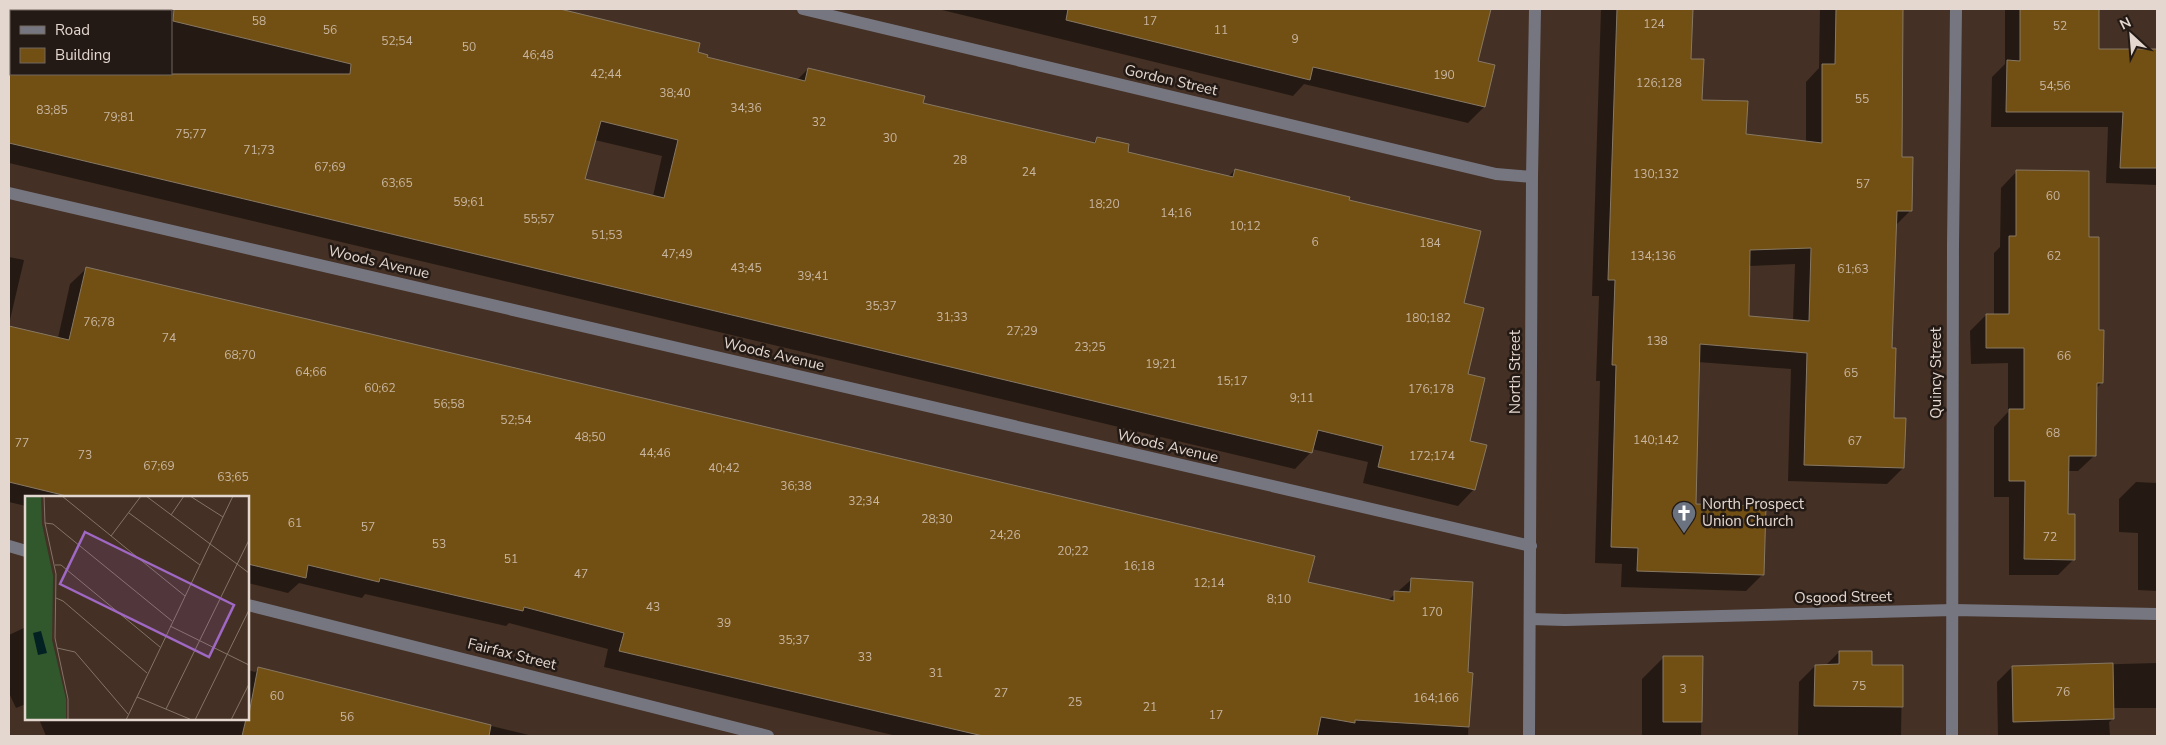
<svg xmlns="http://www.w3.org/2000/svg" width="2166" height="745" viewBox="0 0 2166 745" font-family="'Nunito Sans',sans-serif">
  <rect width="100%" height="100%" fill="#443024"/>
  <g fill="#0007" fill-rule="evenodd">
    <path d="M9,9H550L699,44L697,53L706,58L797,80L808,69L921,104L1092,144L1097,138L1126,153L1228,177L1235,170L1348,201L1462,304L1469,442L1474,489L1458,506L1363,483L1368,462L1312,449L1311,452L1295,469L9,163ZM11,11H171V74H11ZM595,140L662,156L653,196L583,180Z"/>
    <polygon points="938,9 1490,9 1477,62 1484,107 1468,123 1304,84 1293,96"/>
    <path d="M1601,9H1691L1689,60L1701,101L1745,135L1806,142V82L1819,68L1820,9H1902L1901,158L1911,210L1895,226L1890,349L1892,419L1903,468L1887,484L1788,481L1791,369L1698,362L1695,505L1762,575L1746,591L1621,587L1622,564L1595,563L1600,381H1596L1599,296H1592ZM1795,264L1793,321L1748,317L1749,266Z"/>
    <polygon points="2005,9 2098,9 2098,50 2157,50 2157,185 2106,183 2108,127 1991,127 1992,77 2005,64"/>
    <polygon points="2017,171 2088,238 2098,331 2102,382 2096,389 2095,455 2078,471 2067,471 2067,516 2074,559 2058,575 2009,575 2009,497 1994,497 1994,427 2008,412 2008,363 1971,364 1970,331 1986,315 1994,315 1994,253 2000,247 2001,188"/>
    <polygon points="9,257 24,260 9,324"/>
    <polygon points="87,268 1307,583 1387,601 1411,580 1467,673 1471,674 1468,736 897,736 604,667 608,649 509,623 506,626 365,594 362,598 299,583 288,593 248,583 250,565 248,564 248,498 26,498 26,506 9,502 9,327 58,338 70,284"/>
    <polygon points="2136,482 2157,483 2157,591 2138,590 2138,533 2119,532 2119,499"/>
    <polygon points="26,627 26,704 16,708 9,693 9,635"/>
    <polygon points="1839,652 1871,666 1902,667 1901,736 1798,736 1799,682 1815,666 1825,666"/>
    <polygon points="1664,657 1702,657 1701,736 1642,736 1642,679"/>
    <polygon points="2157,663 2157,708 2113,708 2113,719 2109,722 2110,736 1998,736 1997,682 2012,667"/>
    <polygon points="259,669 533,736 46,736 39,719 248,719 248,670 255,672"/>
  </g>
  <g fill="#725014" stroke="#877863" fill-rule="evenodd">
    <path d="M174,9H560L700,43L698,52L708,55L707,57L805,81L808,68L925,96L923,103L1095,143L1097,137L1129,144L1128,152L1233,177L1235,169L1350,197L1349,200L1481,231L1464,303L1484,308L1468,374L1485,378L1470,441L1487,445L1475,490L1378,467L1383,446L1318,430L1312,453L9,143V74H350L351,64L173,21ZM601,121L678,140L664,198L585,179Z"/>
    <polygon points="1068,9 1491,9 1478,61 1495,65 1485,107 1313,67 1310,80 1066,20"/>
    <path d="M1617,9H1693L1691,59H1704L1702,100L1748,101L1746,134L1822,143V64H1835L1836,9H1903L1902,157H1913L1912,211H1897L1892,348H1896L1894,418H1906L1904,468L1804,465L1807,353L1700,344L1696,504L1766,506L1764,575L1637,571L1638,548L1611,547L1616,365H1612L1615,280H1608ZM1811,248L1809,321L1749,316L1750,250Z"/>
    <polygon points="2020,9 2099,9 2099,49 2157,49 2157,168 2120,168 2123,112 2006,112 2007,60 2020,61"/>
    <polygon points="2016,170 2089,171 2089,237 2099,237 2099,330 2104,330 2103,383 2097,383 2096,456 2069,456 2068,514 2075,514 2075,560 2024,559 2025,481 2009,481 2009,409 2024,409 2024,348 1986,348 1986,314 2009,314 2009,236 2016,236"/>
    <polygon points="86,267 1315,556 1308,582 1394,601 1394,591 1410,592 1411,578 1473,582 1468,672 1473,673 1469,727 1355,720 1355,723 1321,717 1317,736 983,736 619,651 624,633 524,607 523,611 380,578 379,582 308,565 306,578 248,564 248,498 75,498 9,482 9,326 69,340"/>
    <polygon points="1839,651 1872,651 1872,665 1903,665 1903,707 1814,706 1815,665 1839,664"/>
    <polygon points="1663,656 1703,656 1702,722 1663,722"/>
    <polygon points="2113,663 2114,719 2013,722 2012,666"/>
    <polygon points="258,667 491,725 489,736 242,736 246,719 248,719"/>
  </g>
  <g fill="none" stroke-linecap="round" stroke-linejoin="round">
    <g stroke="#767681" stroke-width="12">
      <polyline points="803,9 1496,174 1532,177"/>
      <polyline points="9,193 1531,546"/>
      <polyline points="9,546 26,551"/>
      <polyline points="248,605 768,736"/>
      <polyline points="1530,619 1565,620 1953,610 2157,614"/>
      <polyline points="1529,736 1532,177 1535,9"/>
      <polyline points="1952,736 1953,245 1956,9"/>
    </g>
  </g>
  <defs>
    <g id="church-pin" transform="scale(1.25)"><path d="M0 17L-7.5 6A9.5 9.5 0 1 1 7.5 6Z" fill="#6b7280" stroke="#231a15"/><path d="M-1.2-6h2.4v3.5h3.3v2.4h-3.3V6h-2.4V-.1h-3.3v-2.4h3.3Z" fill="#fff"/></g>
  </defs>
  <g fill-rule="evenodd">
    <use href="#church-pin" x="1684" y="513"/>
  </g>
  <g text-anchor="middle" stroke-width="5" stroke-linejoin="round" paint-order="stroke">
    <g font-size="12" fill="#c8b5a0">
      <text x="259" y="25">58</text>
      <text x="1150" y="25">17</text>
      <text x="1654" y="28">124</text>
      <text x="2060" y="30">52</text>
      <text x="330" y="34">56</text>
      <text x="1221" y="34">11</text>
      <text x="1295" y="43">9</text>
      <text x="397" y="45">52;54</text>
      <text x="469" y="51">50</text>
      <text x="538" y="59">46;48</text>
      <text x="606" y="78">42;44</text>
      <text x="1444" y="79">190</text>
      <text x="1659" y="87">126;128</text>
      <text x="2055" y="90">54;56</text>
      <text x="675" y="97">38;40</text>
      <text x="1862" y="103">55</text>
      <text x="746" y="112">34;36</text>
      <text x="52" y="114">83;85</text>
      <text x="119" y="121">79;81</text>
      <text x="819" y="126">32</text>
      <text x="191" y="138">75;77</text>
      <text x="890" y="142">30</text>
      <text x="259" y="154">71;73</text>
      <text x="960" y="164">28</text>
      <text x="330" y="171">67;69</text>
      <text x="1029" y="176">24</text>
      <text x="1656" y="178">130;132</text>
      <text x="397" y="187">63;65</text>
      <text x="1863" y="188">57</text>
      <text x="2053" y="200">60</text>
      <text x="469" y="206">59;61</text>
      <text x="1104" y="208">18;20</text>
      <text x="1176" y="217">14;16</text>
      <text x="539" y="223">55;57</text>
      <text x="1245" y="230">10;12</text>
      <text x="607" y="239">51;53</text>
      <text x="1315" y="246">6</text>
      <text x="1430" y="247">184</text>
      <text x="677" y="258">47;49</text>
      <text x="1653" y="260">134;136</text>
      <text x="2054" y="260">62</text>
      <text x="746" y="272">43;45</text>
      <text x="1853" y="273">61;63</text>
      <text x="813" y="280">39;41</text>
      <text x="881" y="310">35;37</text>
      <text x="952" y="321">31;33</text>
      <text x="1428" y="322">180;182</text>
      <text x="99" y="326">76;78</text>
      <text x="1022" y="335">27;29</text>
      <text x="169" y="342">74</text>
      <text x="1657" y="345">138</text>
      <text x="1090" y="351">23;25</text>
      <text x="240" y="359">68;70</text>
      <text x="2064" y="360">66</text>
      <text x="1161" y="368">19;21</text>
      <text x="311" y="376">64;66</text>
      <text x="1851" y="377">65</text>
      <text x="1232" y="385">15;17</text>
      <text x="380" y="392">60;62</text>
      <text x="1431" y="393">176;178</text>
      <text x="1302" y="402">9;11</text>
      <text x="449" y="408">56;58</text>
      <text x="516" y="424">52;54</text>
      <text x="2053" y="437">68</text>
      <text x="590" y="441">48;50</text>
      <text x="1656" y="444">140;142</text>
      <text x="1855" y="445">67</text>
      <text x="22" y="447">77</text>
      <text x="655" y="457">44;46</text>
      <text x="85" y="459">73</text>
      <text x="1432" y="460">172;174</text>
      <text x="159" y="470">67;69</text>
      <text x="724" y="472">40;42</text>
      <text x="233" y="481">63;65</text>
      <text x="796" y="490">36;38</text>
      <text x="864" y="505">32;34</text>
      <text x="937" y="523">28;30</text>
      <text x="295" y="527">61</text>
      <text x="368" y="531">57</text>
      <text x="1005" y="539">24;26</text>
      <text x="2050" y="541">72</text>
      <text x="439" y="548">53</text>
      <text x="1073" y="555">20;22</text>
      <text x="511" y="563">51</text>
      <text x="1139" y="570">16;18</text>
      <text x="581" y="578">47</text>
      <text x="1209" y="587">12;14</text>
      <text x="1279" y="603">8;10</text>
      <text x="653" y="611">43</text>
      <text x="1432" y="616">170</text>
      <text x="724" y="627">39</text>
      <text x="794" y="644">35;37</text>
      <text x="865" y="661">33</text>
      <text x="936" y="677">31</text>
      <text x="1859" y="690">75</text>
      <text x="1683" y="693">3</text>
      <text x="2063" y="696">76</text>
      <text x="1001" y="697">27</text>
      <text x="277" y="700">60</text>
      <text x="1436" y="702">164;166</text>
      <text x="1075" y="706">25</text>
      <text x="1150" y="711">21</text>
      <text x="1216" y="719">17</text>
      <text x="347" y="721">56</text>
    </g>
    <g font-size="15" fill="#e4d7cf" stroke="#231a15">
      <text transform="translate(1171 80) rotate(13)" y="5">Gordon Street</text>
      <text transform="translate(379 262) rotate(13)" y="5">Woods Avenue</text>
      <text transform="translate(774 354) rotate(13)" y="5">Woods Avenue</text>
      <text transform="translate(1515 372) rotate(-90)" y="5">North Street</text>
      <text transform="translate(1936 373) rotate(-90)" y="5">Quincy Street</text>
      <text transform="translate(1168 446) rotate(13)" y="5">Woods Avenue</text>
      <text transform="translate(1843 597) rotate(-1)" y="5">Osgood Street</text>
      <text transform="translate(512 654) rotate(14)" y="5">Fairfax Street</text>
    </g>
    <g font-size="15" fill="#e4d7cf" stroke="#231a15" text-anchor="start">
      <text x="1702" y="509">North Prospect<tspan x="1702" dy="17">Union Church</tspan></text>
    </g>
  </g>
  <g transform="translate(25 496)">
    <rect width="224" height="224" fill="#443024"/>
    <path d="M0,0H16L17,28L28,80L27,144L41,203V224H0Z" fill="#31582d"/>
    <path d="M16,135L22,157L13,159L8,137Z" fill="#032022"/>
    <path fill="none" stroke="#847368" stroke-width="1" d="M19,0L20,27L31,78L30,142L43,203V224M37,0L160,100M121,0L224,77M165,0L198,21M104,17L175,69M146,19L159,0M20,27L28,28L147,125M86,40L116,0M30,69H36L135,151M31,102L38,105L122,177M145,130L224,169M32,152L50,156L103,218M112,201L167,224M141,213L224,44M101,224L208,0M170,224L224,114M206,224L224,188"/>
    <path fill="#a068c5" fill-opacity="0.15" stroke="#a068c5" stroke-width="2.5" d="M60,36L209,109L184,161L35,88Z"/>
    <rect width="224" height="224" fill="none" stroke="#e4d7cf" stroke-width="2.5"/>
  </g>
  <rect width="2166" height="745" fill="none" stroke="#e4d7cf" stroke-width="20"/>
  <rect x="10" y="10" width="162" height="65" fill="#231a15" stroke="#70665f"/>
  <rect x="20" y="26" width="25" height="8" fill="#767681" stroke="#70665f"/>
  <text x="55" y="35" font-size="15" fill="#e4d7cf">Road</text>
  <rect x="20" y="48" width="25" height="15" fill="#725014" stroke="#70665f"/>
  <text x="55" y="60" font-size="15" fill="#e4d7cf">Building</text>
  <g transform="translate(2131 35) rotate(334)" stroke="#231a15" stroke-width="4" paint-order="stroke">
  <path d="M0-4L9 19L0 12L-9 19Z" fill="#e4d7cf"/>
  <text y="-8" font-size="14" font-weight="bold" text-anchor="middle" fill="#e4d7cf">N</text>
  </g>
</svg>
